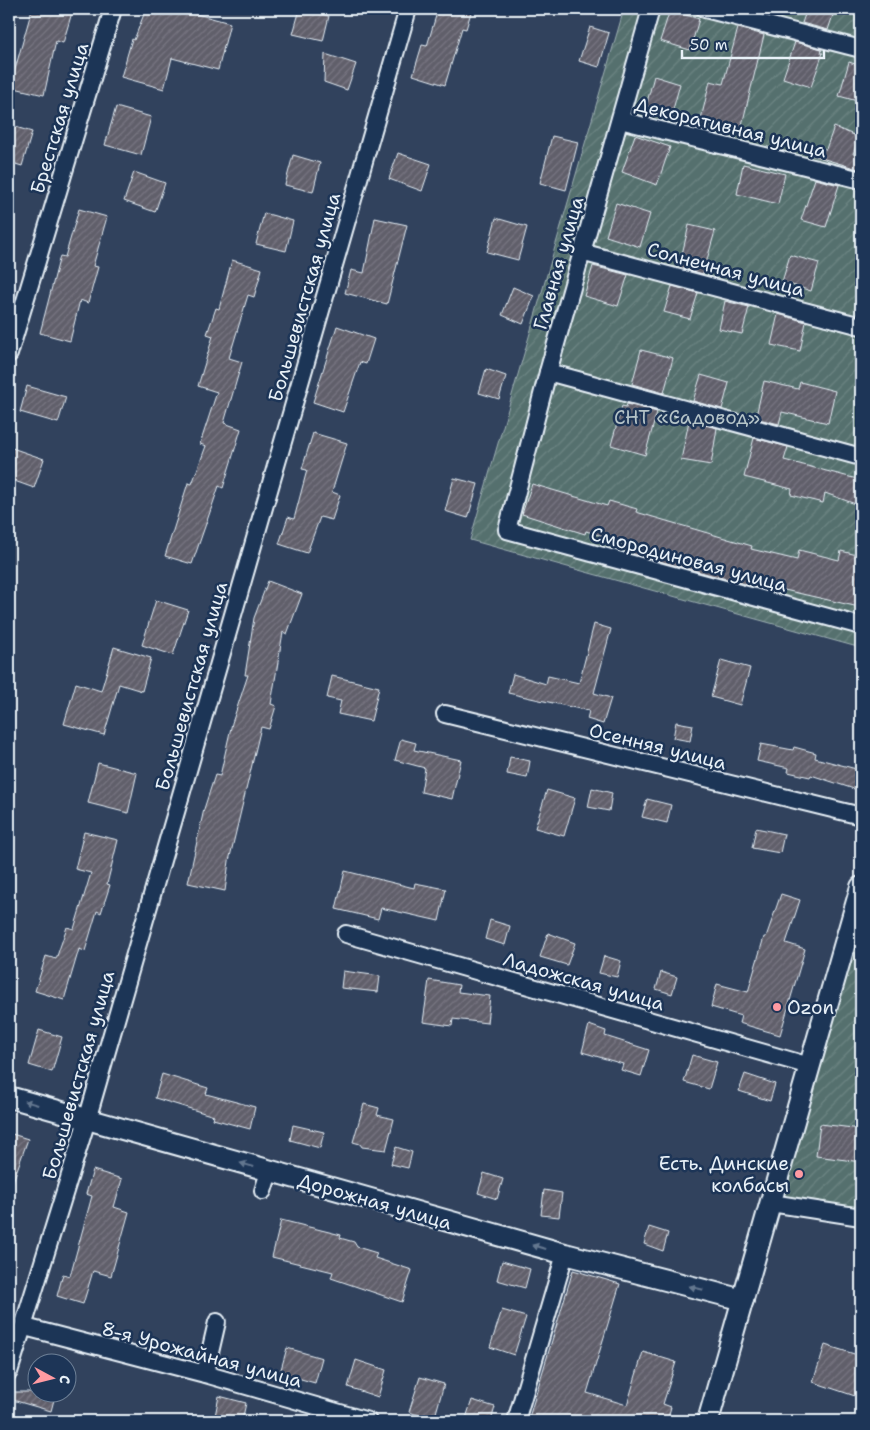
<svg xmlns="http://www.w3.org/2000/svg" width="870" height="1430" viewBox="0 0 870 1430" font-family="'Shantell Sans',sans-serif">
  <defs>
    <pattern id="garden-furrows" width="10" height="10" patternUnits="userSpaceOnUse" patternTransform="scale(1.25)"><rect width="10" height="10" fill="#55706e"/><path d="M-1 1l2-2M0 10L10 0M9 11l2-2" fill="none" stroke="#6d8583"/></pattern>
    <pattern id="building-hatch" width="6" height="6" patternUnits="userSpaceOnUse" patternTransform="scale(1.25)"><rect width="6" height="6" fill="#615f6b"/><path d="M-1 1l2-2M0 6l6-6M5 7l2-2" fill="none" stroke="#787681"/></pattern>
  </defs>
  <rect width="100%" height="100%" fill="#31425d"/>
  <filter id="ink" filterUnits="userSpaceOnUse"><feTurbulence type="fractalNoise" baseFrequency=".02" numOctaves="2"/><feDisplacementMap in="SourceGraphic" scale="10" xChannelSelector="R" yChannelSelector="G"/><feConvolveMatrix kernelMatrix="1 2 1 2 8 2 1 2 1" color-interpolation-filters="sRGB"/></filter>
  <g filter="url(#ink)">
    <g fill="url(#garden-furrows)" stroke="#9eb0b3">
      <polygon points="624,9 861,9 861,648 470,540"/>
      <polygon points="861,887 861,1217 771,1203"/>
    </g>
    <g fill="url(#building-hatch)" stroke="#e8f1f8">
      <polygon points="32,9 73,9 63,43 56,41 44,95 10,87"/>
      <polygon points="146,9 178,9 230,23 218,70 172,58 164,89 121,77 132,39 134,40"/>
      <polygon points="300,9 329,16 323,41 293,34"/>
      <polygon points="438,9 472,9 466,29 462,28 445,85 413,75 422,45 427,46"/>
      <polygon points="744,9 770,9 769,15"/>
      <polygon points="807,9 835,9 828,30 802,23"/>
      <polygon points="670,10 699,19 690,50 660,41"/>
      <polygon points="590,27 609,33 599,67 579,61"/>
      <polygon points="738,28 764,35 741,129 701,119 710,81 723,84"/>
      <polygon points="795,42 822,49 821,53 823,53 811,87 783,78"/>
      <polygon points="325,54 356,64 347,90 324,82"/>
      <polygon points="849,62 861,66 861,102 839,96"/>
      <polygon points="654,76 680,84 672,113 646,106"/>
      <polygon points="116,107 151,117 141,155 105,145"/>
      <polygon points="9,125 32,132 22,166 9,162"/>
      <polygon points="834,127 859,137 853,154 861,155 861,170 808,154 810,147 826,149"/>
      <polygon points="635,135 670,147 657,185 622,172"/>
      <polygon points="552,136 578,142 566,190 540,183"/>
      <polygon points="398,153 431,164 422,191 389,179"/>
      <polygon points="293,155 320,163 313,192 285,185"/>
      <polygon points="743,164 785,174 778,204 737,194"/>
      <polygon points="134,172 165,183 155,212 124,201"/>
      <polygon points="815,179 839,185 826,227 801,220"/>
      <polygon points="616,203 650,214 640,247 606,236"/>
      <polygon points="79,209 107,217 93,266 98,267 88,303 80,300 70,341 40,333 60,256 65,257"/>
      <polygon points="264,213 293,221 286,251 256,244"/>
      <polygon points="375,218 407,225 387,304 345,293 351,270 364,273"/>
      <polygon points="496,218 527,227 518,260 487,252"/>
      <polygon points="689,225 715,231 703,274 679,267"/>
      <polygon points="790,255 819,263 811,291 782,282"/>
      <polygon points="232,260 262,269 254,297 248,295 229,358 242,362 224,423 241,429 223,488 219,486 192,564 165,556 188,483 192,484 206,446 200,444 217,392 198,386 213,336 207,334 216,308 219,309"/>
      <polygon points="593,266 628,275 618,306 584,296"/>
      <polygon points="672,286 698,293 690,319 664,312"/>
      <polygon points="513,287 534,296 523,324 502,315"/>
      <polygon points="725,301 749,307 742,334 719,329"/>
      <polygon points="778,314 806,322 800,351 771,345"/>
      <polygon points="337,326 374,339 366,364 360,362 343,412 313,402"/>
      <polygon points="641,350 673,358 664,393 632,384"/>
      <polygon points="486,369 506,376 499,399 479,393"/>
      <polygon points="701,375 729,383 722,409 693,401"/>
      <polygon points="764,381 798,389 800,382 835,391 828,423 782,412 779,424 759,419 760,417 756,416"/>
      <polygon points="27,386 66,397 58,423 20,412"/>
      <polygon points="627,404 657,412 645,455 611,445 622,406 626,407"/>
      <polygon points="689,421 717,428 711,465 681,460"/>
      <polygon points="313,433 347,443 332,492 340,495 332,520 320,517 307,553 279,544 288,517 294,519 307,470 302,469"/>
      <polygon points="754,438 788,447 784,460 861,480 861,506 825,493 823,503 791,495 792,489 744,477"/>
      <polygon points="9,447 44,459 34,488 9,479"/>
      <polygon points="454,478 478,484 468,518 445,511"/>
      <polygon points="532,484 607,506 609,501 637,509 636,512 752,546 751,549 797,560 799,550 839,560 841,551 861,556 861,596 859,607 780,589 779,593 633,554 635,546 586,531 585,534 522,514"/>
      <polygon points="268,581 302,594 287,634 283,632 271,704 276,706 269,729 261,727 229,861 225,891 188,883 204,809 215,775 220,776 232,723 248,675 245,675 254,618"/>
      <polygon points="156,600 188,610 173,655 142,645"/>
      <polygon points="594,624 611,629 594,693 611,698 603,724 587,719 589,711 508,693 513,674 546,684 548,676 579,683"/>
      <polygon points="114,647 151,658 142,691 119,684 104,735 64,724 76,683 101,691"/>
      <polygon points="721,660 750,668 740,705 711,697"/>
      <polygon points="332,676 379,687 371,721 338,714 341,701 327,698"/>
      <polygon points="676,722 693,725 690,741 673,738"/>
      <polygon points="401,739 416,743 414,750 461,760 452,799 421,792 425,768 395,760"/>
      <polygon points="761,744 793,750 794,747 816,753 815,758 860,770 854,789 811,775 810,777 788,772 789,768 757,761"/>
      <polygon points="510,757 530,761 527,778 507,774"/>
      <polygon points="98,763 137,773 128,813 88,803"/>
      <polygon points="592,788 612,793 609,811 588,807"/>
      <polygon points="547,790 575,798 564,836 535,828"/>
      <polygon points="647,799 671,805 667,823 642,817"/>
      <polygon points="756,828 784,834 780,853 752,848"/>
      <polygon points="84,832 118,840 107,884 110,885 101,913 97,911 85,951 79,949 64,1000 35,991 46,956 56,959 67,927 74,929 91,873 75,869"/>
      <polygon points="345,871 414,888 415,883 446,889 439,921 381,908 378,919 336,909"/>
      <polygon points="781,894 800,900 786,943 805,949 780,1035 739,1023 741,1016 711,1007 717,984 748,992 764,937 766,937"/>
      <polygon points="490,920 510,926 505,945 485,939"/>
      <polygon points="548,933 575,943 567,965 540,957"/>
      <polygon points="604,956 621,961 617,977 599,973"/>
      <polygon points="343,971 380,976 378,992 341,988"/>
      <polygon points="661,972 677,977 672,994 656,989"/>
      <polygon points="429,980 459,985 458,992 490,996 487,1023 453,1019 452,1026 423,1022"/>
      <polygon points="589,1025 606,1031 605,1036 649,1050 641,1076 621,1070 623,1064 582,1052"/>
      <polygon points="39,1030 62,1037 52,1072 29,1065"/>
      <polygon points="692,1055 717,1062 709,1089 684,1082"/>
      <polygon points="162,1074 208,1088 206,1094 255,1107 250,1129 213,1119 214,1116 155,1098"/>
      <polygon points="745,1074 775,1084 770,1101 739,1091"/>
      <polygon points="364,1104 379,1108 377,1115 394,1119 386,1150 362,1147 360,1144 353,1142"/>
      <polygon points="820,1124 861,1129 861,1162 816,1156"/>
      <polygon points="293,1125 324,1132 320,1148 290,1140"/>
      <polygon points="9,1133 28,1139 11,1187 9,1187"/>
      <polygon points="396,1147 412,1152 408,1168 391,1164"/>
      <polygon points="93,1170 122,1179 114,1207 129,1212 111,1276 93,1271 83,1304 57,1296 63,1274 70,1276 84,1225 92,1196 86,1194"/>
      <polygon points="484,1173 503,1179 497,1199 478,1193"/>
      <polygon points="544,1190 562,1193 559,1217 541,1215"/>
      <polygon points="281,1220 341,1235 340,1238 354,1242 357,1247 377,1253 375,1258 412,1270 402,1302 331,1278 333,1272 272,1257"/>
      <polygon points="649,1227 668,1233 663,1251 644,1244"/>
      <polygon points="502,1261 530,1269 525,1288 497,1280"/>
      <polygon points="573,1270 620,1284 587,1393 627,1405 643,1352 676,1362 663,1404 671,1407 667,1421 528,1421"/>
      <polygon points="502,1310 526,1317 514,1355 490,1347"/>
      <polygon points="825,1345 861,1356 861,1398 813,1382"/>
      <polygon points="287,1348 322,1358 315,1383 280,1373"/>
      <polygon points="356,1360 386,1370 378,1397 348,1387"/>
      <polygon points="420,1377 444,1384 434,1420 409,1412"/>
      <polygon points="9,1392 56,1392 51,1411 9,1399"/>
      <polygon points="219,1396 246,1403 242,1421 214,1421"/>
      <polygon points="472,1400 495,1407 491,1421 465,1421"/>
    </g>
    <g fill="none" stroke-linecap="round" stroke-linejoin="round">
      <g stroke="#e8f1f8" stroke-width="20">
        <g id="minor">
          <polyline points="651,9 548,372 507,530 861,626"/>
          <polyline points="705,9 861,49"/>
          <polyline points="620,120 861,180"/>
          <polyline points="581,252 861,326"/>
          <polyline points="9,354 113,9"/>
          <polyline points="548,372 861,457"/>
          <polyline points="445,714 861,816"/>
          <polyline points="346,934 810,1066"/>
          <polyline points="263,1191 269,1172"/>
          <polyline points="771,1203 861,1217"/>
          <polyline points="25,1327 205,1374 368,1421"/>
          <polyline points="9,1372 87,1120 408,9"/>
          <polyline points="205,1374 217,1322"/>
          <polyline points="516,1421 565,1254"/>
        </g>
      </g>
      <g stroke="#e8f1f8" stroke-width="24">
        <g id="tertiary">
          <polyline points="9,1097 565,1254 743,1300"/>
          <polyline points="708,1421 861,887"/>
        </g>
      </g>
      <use href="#minor" stroke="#1d3557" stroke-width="16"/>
      <use href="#tertiary" stroke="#1d3557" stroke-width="20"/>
    </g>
    <defs><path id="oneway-solid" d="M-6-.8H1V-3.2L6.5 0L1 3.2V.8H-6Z" transform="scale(1.25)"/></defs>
    <g fill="#64778f">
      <use href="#oneway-solid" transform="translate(31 1103) rotate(-164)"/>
      <use href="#oneway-solid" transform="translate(247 1165) rotate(-164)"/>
      <use href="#oneway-solid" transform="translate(539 1247) rotate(-164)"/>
      <use href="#oneway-solid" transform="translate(696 1288) rotate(-166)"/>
    </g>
  </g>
  <g fill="#ff9aa2" stroke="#1d3557" stroke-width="2">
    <circle cx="777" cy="1007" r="5"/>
    <circle cx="799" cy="1174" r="5"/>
  </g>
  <g text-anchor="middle" stroke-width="5" stroke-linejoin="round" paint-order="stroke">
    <g font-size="19" fill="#e8f1f8" stroke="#1d3557">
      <text transform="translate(59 118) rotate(-73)" y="7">Брестская улица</text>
      <text transform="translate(731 127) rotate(14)" y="7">Декоративная улица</text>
      <text transform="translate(558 263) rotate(-74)" y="7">Главная улица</text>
      <text transform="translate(726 269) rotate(15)" y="7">Солнечная улица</text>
      <text transform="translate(304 297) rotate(-74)" y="7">Большевистская улица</text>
      <text transform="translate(689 559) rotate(15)" y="7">Смородиновая улица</text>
      <text transform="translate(191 686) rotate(-74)" y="7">Большевистская улица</text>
      <text transform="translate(658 746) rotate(14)" y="7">Осенняя улица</text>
      <text transform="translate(584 981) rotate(16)" y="7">Ладожская улица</text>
      <text transform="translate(78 1075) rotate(-74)" y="7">Большевистская улица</text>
      <text transform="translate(375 1201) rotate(16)" y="7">Дорожная улица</text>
      <text transform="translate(202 1354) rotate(15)" y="7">8-я Урожайная улица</text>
    </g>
    <g font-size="19" fill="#b5c4c8" stroke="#1d3557">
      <text x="687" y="424">СНТ «Садовод»</text>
    </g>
    <g font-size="19" fill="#e8f1f8" stroke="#1d3557" text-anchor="start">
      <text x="787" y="1014">Ozon</text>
      <text x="789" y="1170" text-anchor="end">Есть. Динские<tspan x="789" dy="22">колбасы</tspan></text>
    </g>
  </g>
  <rect width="870" height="1430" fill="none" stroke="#1d3557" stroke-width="30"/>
  <rect x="15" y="15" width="840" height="1400" fill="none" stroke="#e8f1f8" stroke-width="2" filter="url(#ink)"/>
  <g transform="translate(52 1378) rotate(97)"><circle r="24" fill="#1d3557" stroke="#6e8097"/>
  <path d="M0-4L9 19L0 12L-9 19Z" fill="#ff9aa2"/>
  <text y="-8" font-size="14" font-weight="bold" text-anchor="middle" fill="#e8f1f8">С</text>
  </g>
  <path d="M682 50v8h142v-8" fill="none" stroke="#e8f1f8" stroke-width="2.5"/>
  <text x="690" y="50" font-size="15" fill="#e8f1f8" stroke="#1d3557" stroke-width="4" paint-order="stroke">50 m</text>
</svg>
